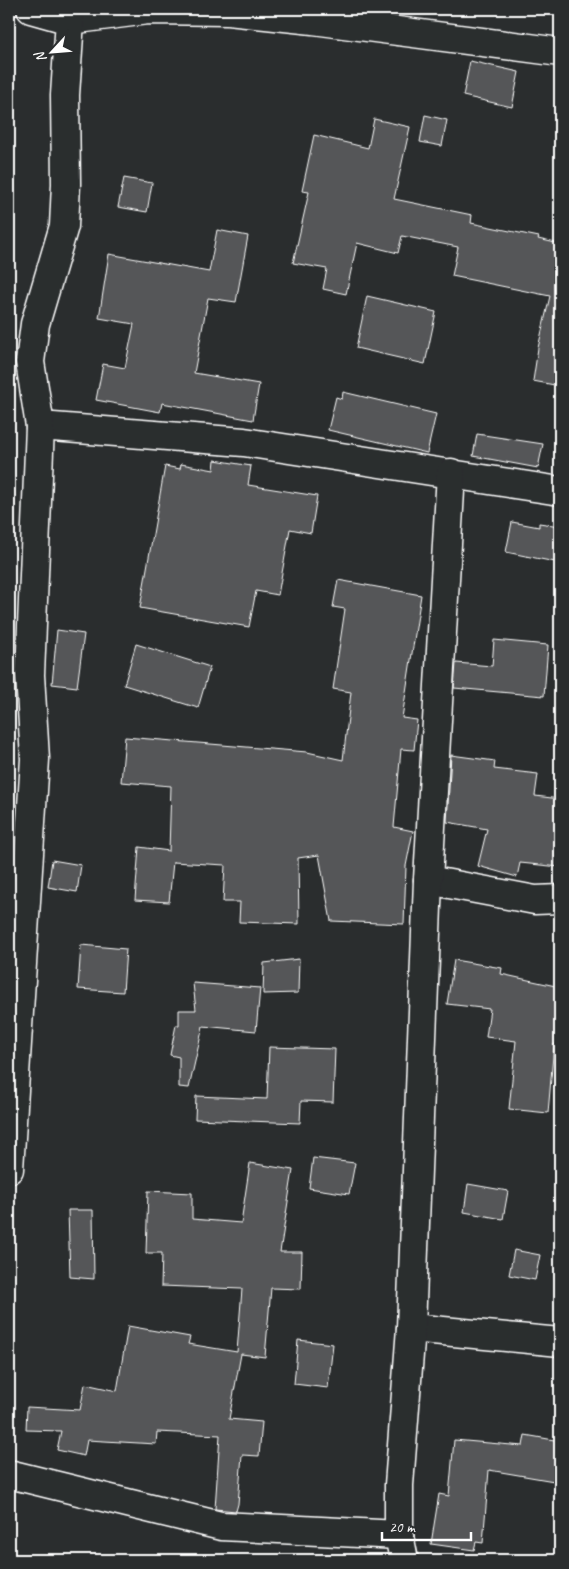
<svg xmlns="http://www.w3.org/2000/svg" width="569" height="1569" viewBox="0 0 569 1569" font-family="Caveat,sans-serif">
  <rect width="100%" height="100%" fill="#2a2d2e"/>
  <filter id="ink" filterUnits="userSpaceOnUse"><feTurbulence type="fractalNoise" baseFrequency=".02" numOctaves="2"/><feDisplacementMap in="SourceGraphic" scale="10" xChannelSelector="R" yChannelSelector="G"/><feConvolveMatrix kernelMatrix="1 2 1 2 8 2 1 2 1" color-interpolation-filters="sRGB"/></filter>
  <g filter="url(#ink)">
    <g fill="#555758" stroke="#fff">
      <polygon points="470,61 519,72 512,107 463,96"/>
      <polygon points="425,115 447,120 442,146 420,142"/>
      <polygon points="374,119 410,127 394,199 472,215 471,223 539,237 538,239 560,244 560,386 533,381 538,348 550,296 452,276 458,247 402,236 398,253 357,243 346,294 323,289 327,269 293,263 309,192 302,191 314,135 368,148"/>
      <polygon points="124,178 152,183 147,212 118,207"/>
      <polygon points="217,230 248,236 236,302 208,298 194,373 259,384 253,420 162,403 160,412 96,400 103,364 125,368 134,324 99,318 109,254 209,272"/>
      <polygon points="367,296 436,312 425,364 356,348"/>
      <polygon points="343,392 436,414 427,453 328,430 336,397 342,399"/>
      <polygon points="477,434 543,444 538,468 473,456"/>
      <polygon points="215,460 251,466 248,485 317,496 311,533 290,529 278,595 256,591 249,627 140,608 165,466 180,469 181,464 214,470"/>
      <polygon points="512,522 539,527 539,523 560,526 560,563 506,552"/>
      <polygon points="338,580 421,595 402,718 417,720 414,750 401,749 394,827 413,831 406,866 404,924 331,921 319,855 298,858 299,924 239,922 240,902 223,902 225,865 173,862 169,902 135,900 139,847 169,851 171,786 121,782 125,737 307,752 343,760 351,692 333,689 345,609 333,607"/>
      <polygon points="57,630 84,634 77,687 52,684"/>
      <polygon points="494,640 548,645 544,696 454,688 456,663 492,666"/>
      <polygon points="136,644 210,667 198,708 124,685"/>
      <polygon points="451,755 495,761 494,769 538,774 535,796 560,799 560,867 520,863 517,877 478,866 487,829 447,822"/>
      <polygon points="52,860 81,865 77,892 48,887"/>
      <polygon points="81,945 126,949 123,992 78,989"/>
      <polygon points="299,959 298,993 263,994 264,963"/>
      <polygon points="454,960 502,968 501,974 560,987 560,1045 554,1044 548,1113 509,1109 516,1041 486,1037 490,1009 447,1004"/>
      <polygon points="193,983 260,988 256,1031 203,1026 189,1088 179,1087 179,1057 170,1055 176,1025 179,1025 179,1010 196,1010"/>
      <polygon points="269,1047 335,1049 333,1102 301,1101 300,1123 195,1119 196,1096 267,1099"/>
      <polygon points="313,1158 355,1163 349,1194 309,1188"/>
      <polygon points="250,1163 293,1170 280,1252 302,1252 301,1289 271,1288 265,1357 241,1354 229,1419 262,1422 259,1456 242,1455 238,1504 236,1511 215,1509 220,1435 157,1432 156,1444 87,1440 84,1456 57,1450 61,1431 26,1430 27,1407 80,1410 85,1384 117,1391 128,1326 190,1337 188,1344 237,1352 242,1289 161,1286 162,1253 146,1253 148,1191 192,1193 192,1219 241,1223"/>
      <polygon points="468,1184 508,1191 503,1219 464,1212"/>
      <polygon points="68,1210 93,1210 94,1279 70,1277"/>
      <polygon points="514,1250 540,1255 535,1280 509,1275"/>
      <polygon points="298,1340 333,1344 328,1388 294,1384"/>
      <polygon points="525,1435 560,1441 560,1482 489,1470 483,1543 476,1542 474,1550 431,1544 439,1494 449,1496 454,1440 523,1446"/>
    </g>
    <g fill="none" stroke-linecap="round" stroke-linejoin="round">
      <g stroke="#fff" stroke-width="31">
        <g id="minor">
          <polyline points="70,20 148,10 228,11 313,20 560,52"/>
          <polyline points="40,426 244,442 560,491"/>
          <polyline points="428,880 535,900 560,899"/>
          <polyline points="9,1169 35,759 30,675 40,426 30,362 35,324 64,226 66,184 65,95 70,20 31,9"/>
          <polyline points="411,1328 560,1342"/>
          <polyline points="9,1474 221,1526 399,1535"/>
          <polyline points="404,1560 399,1535 399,1485 411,1328 428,880 451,473"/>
        </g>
      </g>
      <use href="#minor" stroke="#2a2d2e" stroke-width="28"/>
    </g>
  </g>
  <rect width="569" height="1569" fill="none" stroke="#2a2d2e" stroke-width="30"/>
  <rect x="15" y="15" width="539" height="1539" fill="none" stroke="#fff" stroke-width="2" filter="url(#ink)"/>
  <g transform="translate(52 52) rotate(244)" stroke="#2a2d2e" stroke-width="4" paint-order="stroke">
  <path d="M0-4L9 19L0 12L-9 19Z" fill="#ffffff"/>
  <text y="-8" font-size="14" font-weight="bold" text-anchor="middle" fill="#ffffff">N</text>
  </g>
  <path d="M382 1532v8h89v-8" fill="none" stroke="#ffffff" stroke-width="2.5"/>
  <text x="389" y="1532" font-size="15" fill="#ffffff" stroke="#2a2d2e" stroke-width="4" paint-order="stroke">20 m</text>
</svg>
